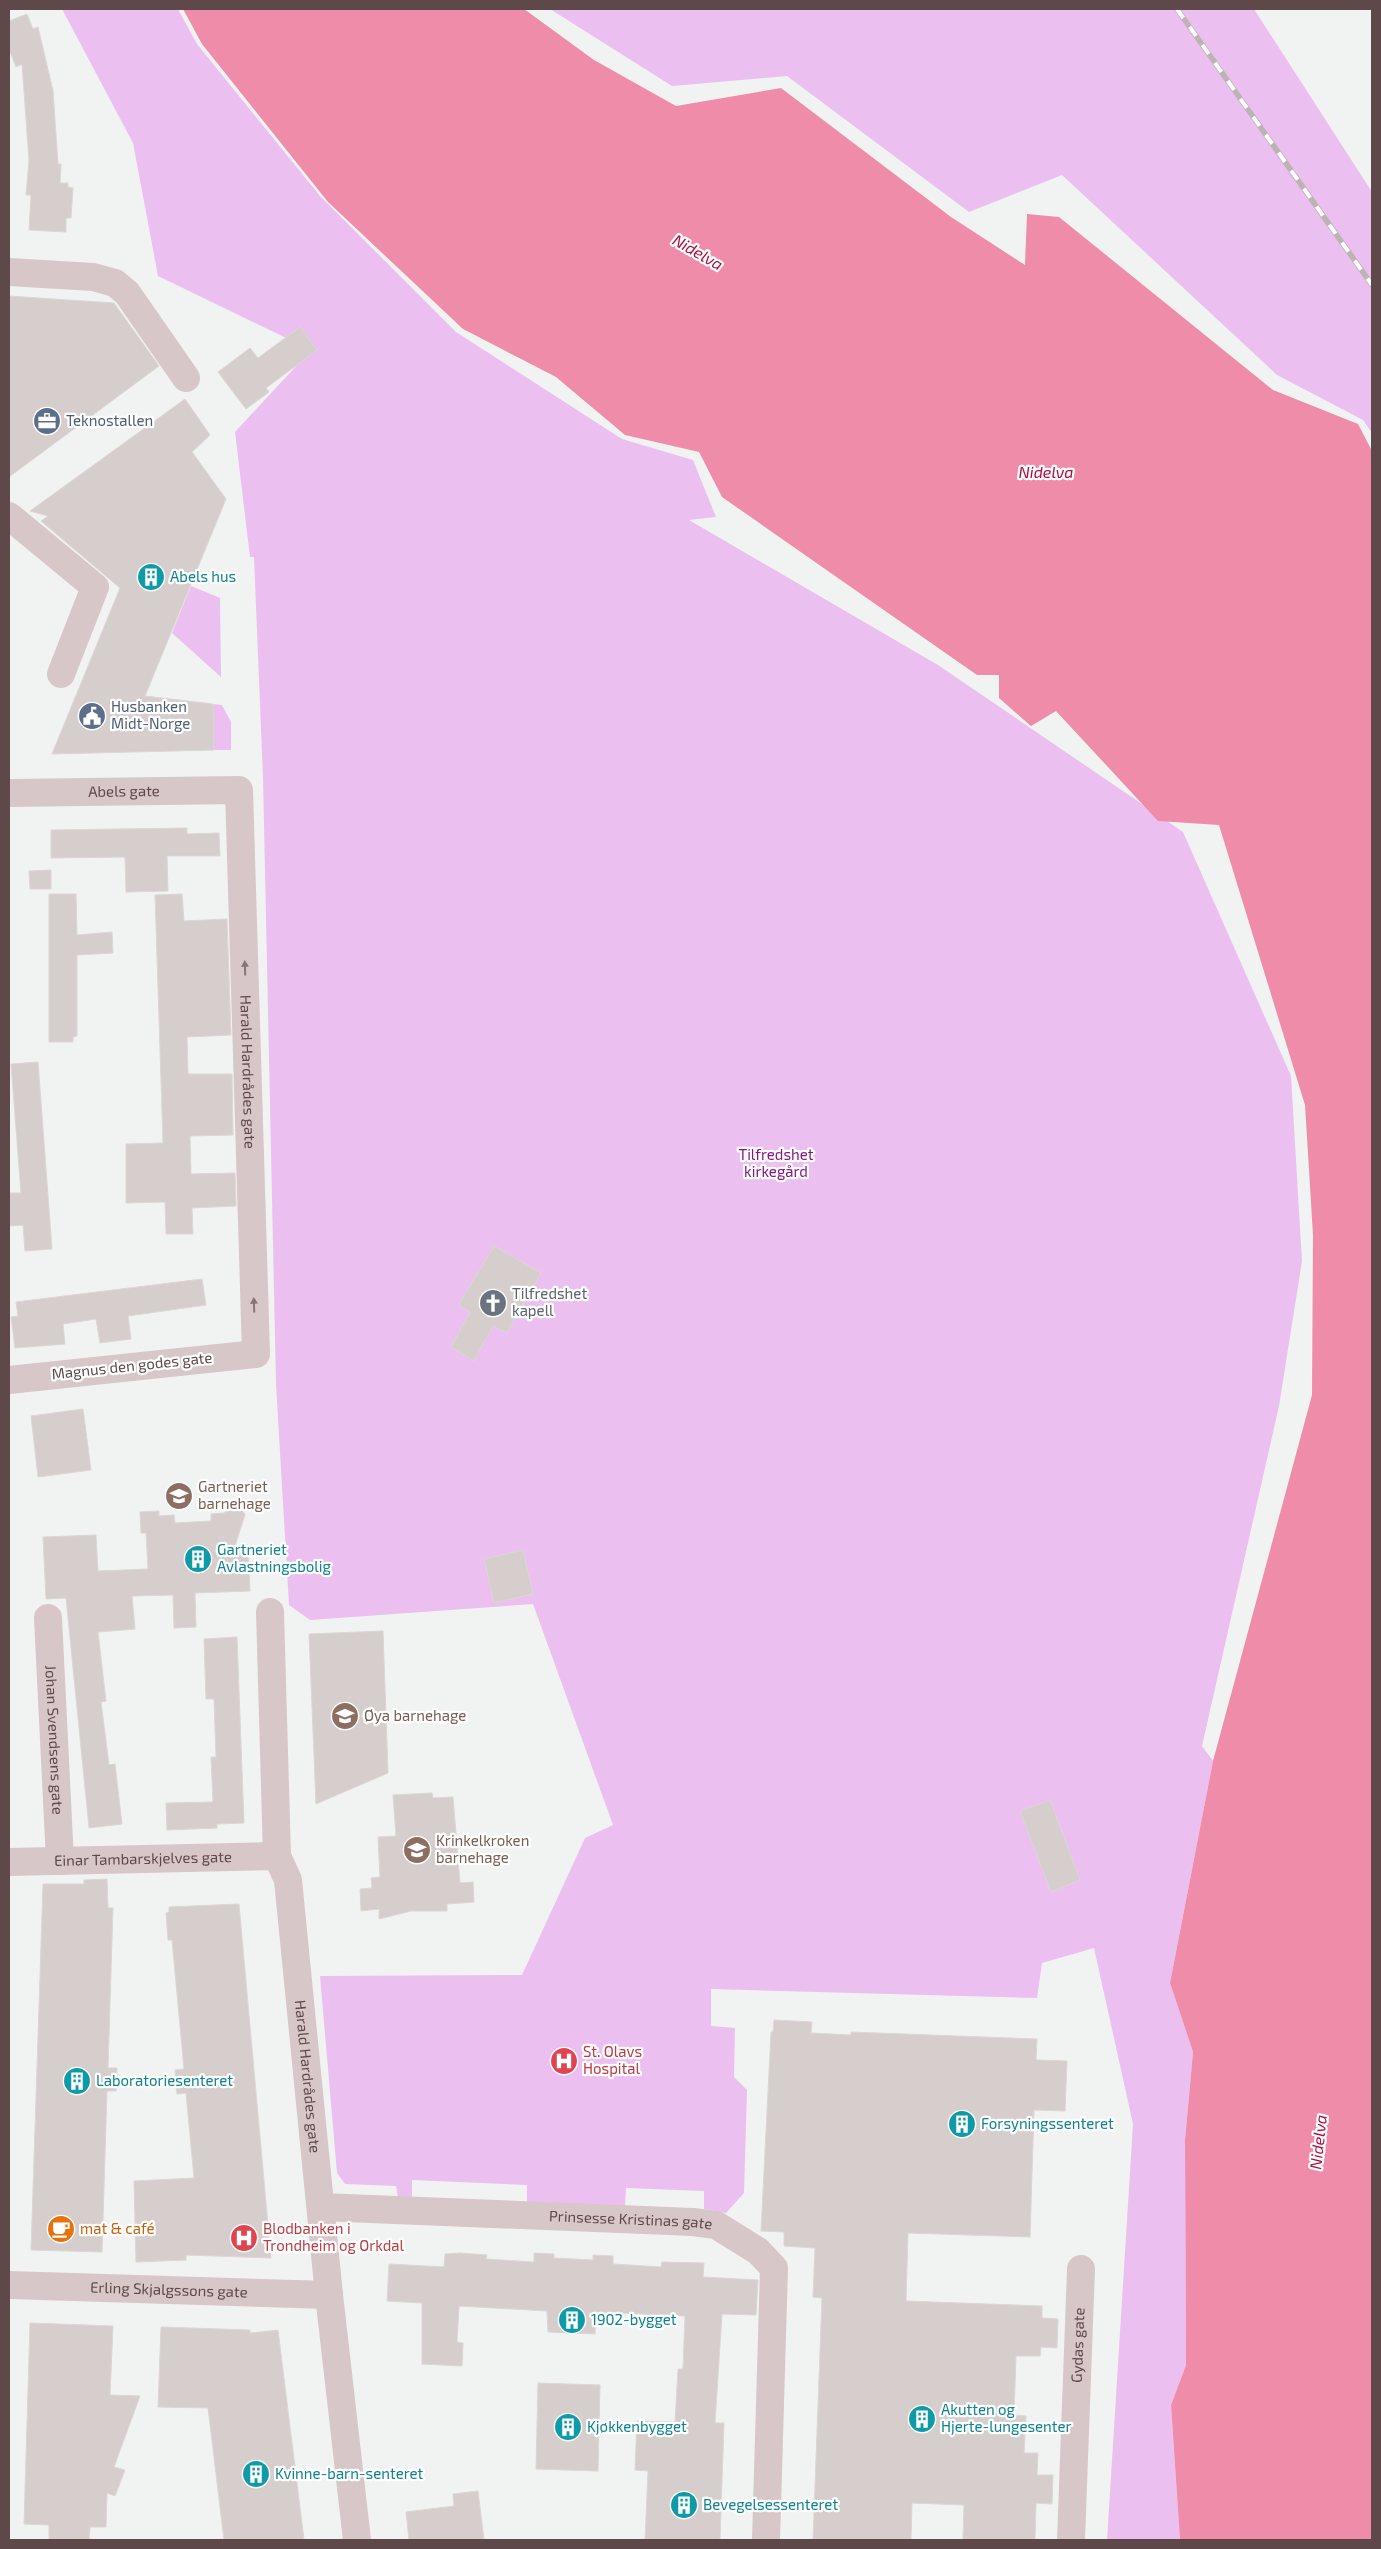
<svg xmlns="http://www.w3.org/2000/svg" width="1381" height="2549" viewBox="0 0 1381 2549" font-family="'Exo 2',sans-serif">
  <rect width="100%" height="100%" fill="#f1f3f2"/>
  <g fill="#ebbff0">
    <polygon points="62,9 178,9 197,44 320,196 456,332 622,439 693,460 716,517 689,520 938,665 1183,832 1291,1076 1302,1261 1279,1406 1202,1746 1213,1761 1170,1983 1193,2052 1185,2140 1186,2365 1171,2405 1180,2540 1107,2540 1133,2124 1094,1948 1042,1963 1037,1998 711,1989 711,2026 735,2028 734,2077 747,2090 744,2193 726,2213 704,2209 704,2191 626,2188 625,2206 527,2203 527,2185 412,2180 412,2199 398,2198 396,2186 345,2184 337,2173 320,1976 522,1975 585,1838 613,1825 533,1604 310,1620 289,1605 276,1384 263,778 254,557 250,557 235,432 311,350 158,276 133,143"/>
    <polygon points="550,9 1254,9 1372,192 1372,433 1363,420 1277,375 1062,175 969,212 787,76 672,86"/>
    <polygon points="191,586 220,598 221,677 172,633"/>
    <polygon points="213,704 222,705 231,722 231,750 214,750"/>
  </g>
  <polygon fill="#ee8ca9" points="183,9 524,9 594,60 676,106 781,88 951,217 1025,265 1027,214 1059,217 1273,390 1358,424 1372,451 1372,2540 1180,2540 1171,2405 1186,2365 1185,2140 1193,2052 1170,1983 1213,1761 1312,1395 1313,1235 1305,1105 1219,825 1158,821 1056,711 1031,726 999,698 999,675 977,675 722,497 699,452 625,435 556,377 463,329 328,202 202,44"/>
  <g fill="#d5cecd" stroke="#dcd6d5">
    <polygon points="27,14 33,29 38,27 53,91 58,164 61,164 60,183 68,183 68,187 73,188 71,218 66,218 66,232 29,230 31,195 26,195 29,160 22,64 16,67 9,49 9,21"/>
    <polygon points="9,296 114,303 159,366 9,477"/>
    <polygon points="300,327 317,350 266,388 269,392 246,409 218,372 250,348 258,358"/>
    <polygon points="185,399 210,435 192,452 226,499 145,696 213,704 214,750 52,754 120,588 41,521 48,516 30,511"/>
    <polygon points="187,828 187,834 219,833 220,856 167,856 168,891 126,892 125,857 51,858 51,830"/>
    <polygon points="51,870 51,889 30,889 29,871"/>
    <polygon points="49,894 76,894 77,935 112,932 113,953 77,955 77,1036 73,1037 73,1042 49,1042"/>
    <polygon points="182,894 184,921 227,919 231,1035 187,1037 188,1074 232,1074 233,1135 190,1136 191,1174 235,1173 236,1206 192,1208 193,1234 166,1234 165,1202 126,1203 126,1144 163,1143 155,895"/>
    <polygon points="38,1062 52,1249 25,1251 23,1225 9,1226 9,1193 21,1193 11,1064"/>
    <polygon points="494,1246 541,1273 507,1333 493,1326 474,1361 451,1347 470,1312 459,1306 462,1299"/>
    <polygon points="202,1279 206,1305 128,1316 131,1339 100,1343 96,1319 63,1324 65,1344 15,1348 11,1317 18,1316 16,1302"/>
    <polygon points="83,1409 91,1470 38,1477 31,1416"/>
    <polygon points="239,1507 245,1514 244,1518 235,1546 248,1545 250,1591 195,1593 196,1627 174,1628 173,1595 132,1596 135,1629 98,1632 106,1701 101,1702 109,1765 115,1764 122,1824 89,1828 66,1598 46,1599 43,1537 96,1535 98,1571 148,1569 146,1533 141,1533 140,1512 159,1511 159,1516 174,1515 175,1523 211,1521 211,1514 224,1513 231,1508"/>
    <polygon points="523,1550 533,1594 494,1603 484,1559"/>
    <polygon points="383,1631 388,1773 316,1804 309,1634"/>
    <polygon points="237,1637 244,1823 217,1824 217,1828 167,1830 166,1803 213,1802 211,1757 216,1757 214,1699 206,1699 204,1639"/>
    <polygon points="432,1793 433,1798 453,1797 460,1883 473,1882 474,1902 447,1904 447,1911 411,1911 379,1919 379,1909 361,1911 360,1889 372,1888 371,1878 380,1877 378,1837 396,1836 393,1795"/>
    <polygon points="1050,1800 1080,1880 1051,1892 1020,1811"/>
    <polygon points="107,1879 108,1908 113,1908 108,2068 117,2068 116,2091 107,2091 102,2252 31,2250 43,1884 84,1884 84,1880"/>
    <polygon points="239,1904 271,2258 186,2255 186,2260 136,2262 134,2181 194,2178 186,2093 177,2094 175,2070 184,2069 172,1940 168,1940 166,1913 169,1912 169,1907"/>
    <polygon points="774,2020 812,2022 811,2033 851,2035 851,2032 1037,2039 1036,2060 1067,2061 1065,2111 1034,2110 1030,2237 908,2233 906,2301 1042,2306 1042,2318 1058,2319 1057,2348 1041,2347 1040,2356 1016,2356 1014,2415 1026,2416 1024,2453 1038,2453 1037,2475 1053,2475 1052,2504 1036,2503 1035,2540 963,2540 964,2505 912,2503 911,2540 813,2540 822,2298 813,2297 815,2248 784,2246 784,2232 761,2231 771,2032 773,2032"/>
    <polygon points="460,2253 487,2255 486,2259 534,2262 534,2253 554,2254 554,2258 593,2260 593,2255 613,2256 613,2264 661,2267 662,2262 704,2263 703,2277 758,2280 756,2315 722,2314 715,2423 724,2423 720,2540 645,2540 648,2471 635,2470 637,2421 675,2422 678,2369 683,2369 685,2316 596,2312 595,2334 548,2332 547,2311 459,2306 457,2342 463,2343 462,2366 422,2364 422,2303 387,2301 389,2264 444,2267 445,2254"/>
    <polygon points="30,2323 113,2326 110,2395 140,2396 114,2467 125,2470 115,2496 107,2493 106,2527 90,2527 89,2540 49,2540 49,2525 24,2524"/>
    <polygon points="161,2327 250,2330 250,2333 278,2330 304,2540 224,2540 208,2408 158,2407"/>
    <polygon points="538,2383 600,2385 598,2471 536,2469"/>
    <polygon points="478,2491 484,2540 409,2540 406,2512 454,2506 453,2494"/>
  </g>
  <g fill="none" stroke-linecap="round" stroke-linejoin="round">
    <g stroke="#d8c7c8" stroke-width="28">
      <polyline points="9,272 93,277 115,283 127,293 186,378"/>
      <polyline points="9,516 95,587 61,674"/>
      <path id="s1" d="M9,793L239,790L256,1354L9,1380"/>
      <path id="s2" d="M270,1612L277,1856L288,1880L329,2295L357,2540"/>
      <path id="s3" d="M48,1618L60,1861"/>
      <path id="s4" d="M9,1862L277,1856"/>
      <path id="s5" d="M321,2207L693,2222L716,2225L758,2251L774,2268L766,2540"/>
      <path id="s6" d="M9,2285L329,2295"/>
      <path id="s7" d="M1071,2540L1081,2269"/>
    </g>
    <g stroke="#bbb4b3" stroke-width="5.5">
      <polyline id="rail" points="1177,9 1372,285"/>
    </g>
    <use href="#rail" stroke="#fff" stroke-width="4" stroke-dasharray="11" stroke-linecap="butt"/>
  </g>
  <defs><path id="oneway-solid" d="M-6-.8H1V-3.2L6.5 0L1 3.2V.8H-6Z" transform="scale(1.25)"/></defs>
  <g fill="#897475">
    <use href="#oneway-solid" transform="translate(245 968) rotate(-92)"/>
    <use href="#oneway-solid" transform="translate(254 1305) rotate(-92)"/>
  </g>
  <defs>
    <g id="office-disc" transform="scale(1.4375)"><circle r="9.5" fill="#5c6f8a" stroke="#fff"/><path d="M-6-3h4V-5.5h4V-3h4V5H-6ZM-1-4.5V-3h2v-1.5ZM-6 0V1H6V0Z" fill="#fff"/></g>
    <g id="building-disc" transform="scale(1.4375)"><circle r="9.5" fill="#0f9aa8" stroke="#fff"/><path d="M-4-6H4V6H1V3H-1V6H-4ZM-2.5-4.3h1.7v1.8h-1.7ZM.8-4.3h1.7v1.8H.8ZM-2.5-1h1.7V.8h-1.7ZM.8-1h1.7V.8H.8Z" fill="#fff"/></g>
    <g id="civic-disc" transform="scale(1.4375)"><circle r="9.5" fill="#5c6f8a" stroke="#fff"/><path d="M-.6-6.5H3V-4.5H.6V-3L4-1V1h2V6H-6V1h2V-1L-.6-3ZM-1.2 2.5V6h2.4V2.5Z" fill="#fff"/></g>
    <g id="church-disc" transform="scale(1.4375)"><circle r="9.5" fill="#6b7280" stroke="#fff"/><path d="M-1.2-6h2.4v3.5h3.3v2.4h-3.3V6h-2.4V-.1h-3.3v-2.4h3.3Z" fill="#fff"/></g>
    <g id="school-disc" transform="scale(1.4375)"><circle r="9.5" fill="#8d6e63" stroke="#fff"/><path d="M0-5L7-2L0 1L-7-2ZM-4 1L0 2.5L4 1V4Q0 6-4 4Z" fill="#fff"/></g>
    <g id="hospital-disc" transform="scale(1.4375)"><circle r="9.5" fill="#e0444e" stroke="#fff"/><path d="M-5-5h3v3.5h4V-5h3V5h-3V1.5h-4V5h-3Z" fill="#fff"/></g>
    <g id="cafe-disc" transform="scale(1.4375)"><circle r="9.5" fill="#e8710a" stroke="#fff"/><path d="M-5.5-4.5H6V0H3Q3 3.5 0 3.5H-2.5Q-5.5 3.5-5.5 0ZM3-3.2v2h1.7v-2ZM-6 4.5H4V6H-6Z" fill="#fff"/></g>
  </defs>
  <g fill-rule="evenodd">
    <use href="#office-disc" x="47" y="421"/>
    <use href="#building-disc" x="151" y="577"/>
    <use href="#civic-disc" x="92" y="716"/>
    <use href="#church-disc" x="493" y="1303"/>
    <use href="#school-disc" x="179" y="1496"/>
    <use href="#building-disc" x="198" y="1559"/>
    <use href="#school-disc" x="345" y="1716"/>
    <use href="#school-disc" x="417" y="1850"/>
    <use href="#hospital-disc" x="564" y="2061"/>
    <use href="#building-disc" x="77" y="2081"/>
    <use href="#building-disc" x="962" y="2124"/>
    <use href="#cafe-disc" x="61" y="2229"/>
    <use href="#hospital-disc" x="244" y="2238"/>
    <use href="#building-disc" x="572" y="2320"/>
    <use href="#building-disc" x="922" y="2419"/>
    <use href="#building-disc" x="568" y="2427"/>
    <use href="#building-disc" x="256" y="2474"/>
    <use href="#building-disc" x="684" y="2505"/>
  </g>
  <g text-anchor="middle" stroke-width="4.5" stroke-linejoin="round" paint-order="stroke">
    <g font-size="15" fill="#4e5e75" stroke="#fff" text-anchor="start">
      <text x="66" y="426">Teknostallen</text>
      <text x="111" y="712">Husbanken<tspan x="111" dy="17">Midt-Norge</tspan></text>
    </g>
    <g font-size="15" fill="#0d838f" stroke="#fff" text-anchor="start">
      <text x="170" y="582">Abels hus</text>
      <text x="217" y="1555">Gartneriet<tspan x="217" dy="17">Avlastningsbolig</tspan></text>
      <text x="96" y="2086">Laboratoriesenteret</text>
      <text x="981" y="2129">Forsyningssenteret</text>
      <text x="591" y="2325">1902-bygget</text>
      <text x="941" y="2415">Akutten og<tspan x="941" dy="17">Hjerte-lungesenter</tspan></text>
      <text x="587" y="2432">Kjøkkenbygget</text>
      <text x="275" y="2479">Kvinne-barn-senteret</text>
      <text x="703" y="2510">Bevegelsessenteret</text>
    </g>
    <g font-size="15" fill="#5f4849" stroke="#fff">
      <text dy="5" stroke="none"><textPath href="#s1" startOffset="115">Abels gate</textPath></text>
      <text dy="5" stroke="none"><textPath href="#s1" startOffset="512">Harald Hardrådes gate</textPath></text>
      <text transform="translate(132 1366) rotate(-6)" y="5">Magnus den godes gate</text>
      <text dy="5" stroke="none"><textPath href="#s3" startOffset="122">Johan Svendsens gate</textPath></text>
      <text dy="5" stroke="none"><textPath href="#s4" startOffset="134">Einar Tambarskjelves gate</textPath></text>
      <text dy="5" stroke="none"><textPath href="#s2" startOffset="468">Harald Hardrådes gate</textPath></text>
      <text dy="5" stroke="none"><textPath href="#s5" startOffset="310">Prinsesse Kristinas gate</textPath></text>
      <text dy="5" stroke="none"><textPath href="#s6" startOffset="160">Erling Skjalgssons gate</textPath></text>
      <text dy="5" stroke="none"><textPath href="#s7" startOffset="195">Gydas gate</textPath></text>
    </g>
    <g font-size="15" fill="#821683" stroke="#fff">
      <text x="776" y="1160">Tilfredshet<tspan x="776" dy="17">kirkegård</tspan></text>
    </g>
    <g font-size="15" fill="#5b616d" stroke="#fff" text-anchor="start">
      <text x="512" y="1299">Tilfredshet<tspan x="512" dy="17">kapell</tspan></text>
    </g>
    <g font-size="15" fill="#785e54" stroke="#fff" text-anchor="start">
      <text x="198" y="1492">Gartneriet<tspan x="198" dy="17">barnehage</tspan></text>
      <text x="364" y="1721">Øya barnehage</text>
      <text x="436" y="1846">Krinkelkroken<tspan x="436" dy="17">barnehage</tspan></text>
    </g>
    <g font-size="15" fill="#be3a42" stroke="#fff" text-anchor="start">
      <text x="583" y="2057">St. Olavs<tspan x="583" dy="17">Hospital</tspan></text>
      <text x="263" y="2234">Blodbanken i<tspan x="263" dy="17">Trondheim og Orkdal</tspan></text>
    </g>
    <g font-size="15" fill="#c56008" stroke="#fff" text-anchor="start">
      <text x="80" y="2234">mat &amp; café</text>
    </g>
    <g font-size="16" font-style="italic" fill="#b00a3b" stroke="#fff">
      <text transform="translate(698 252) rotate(30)" y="6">Nidelva</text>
      <text x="1046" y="478">Nidelva</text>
      <text transform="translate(1318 2142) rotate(-84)" y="6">Nidelva</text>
    </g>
  </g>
  <rect width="1381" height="2549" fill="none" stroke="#5f4849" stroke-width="20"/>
</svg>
